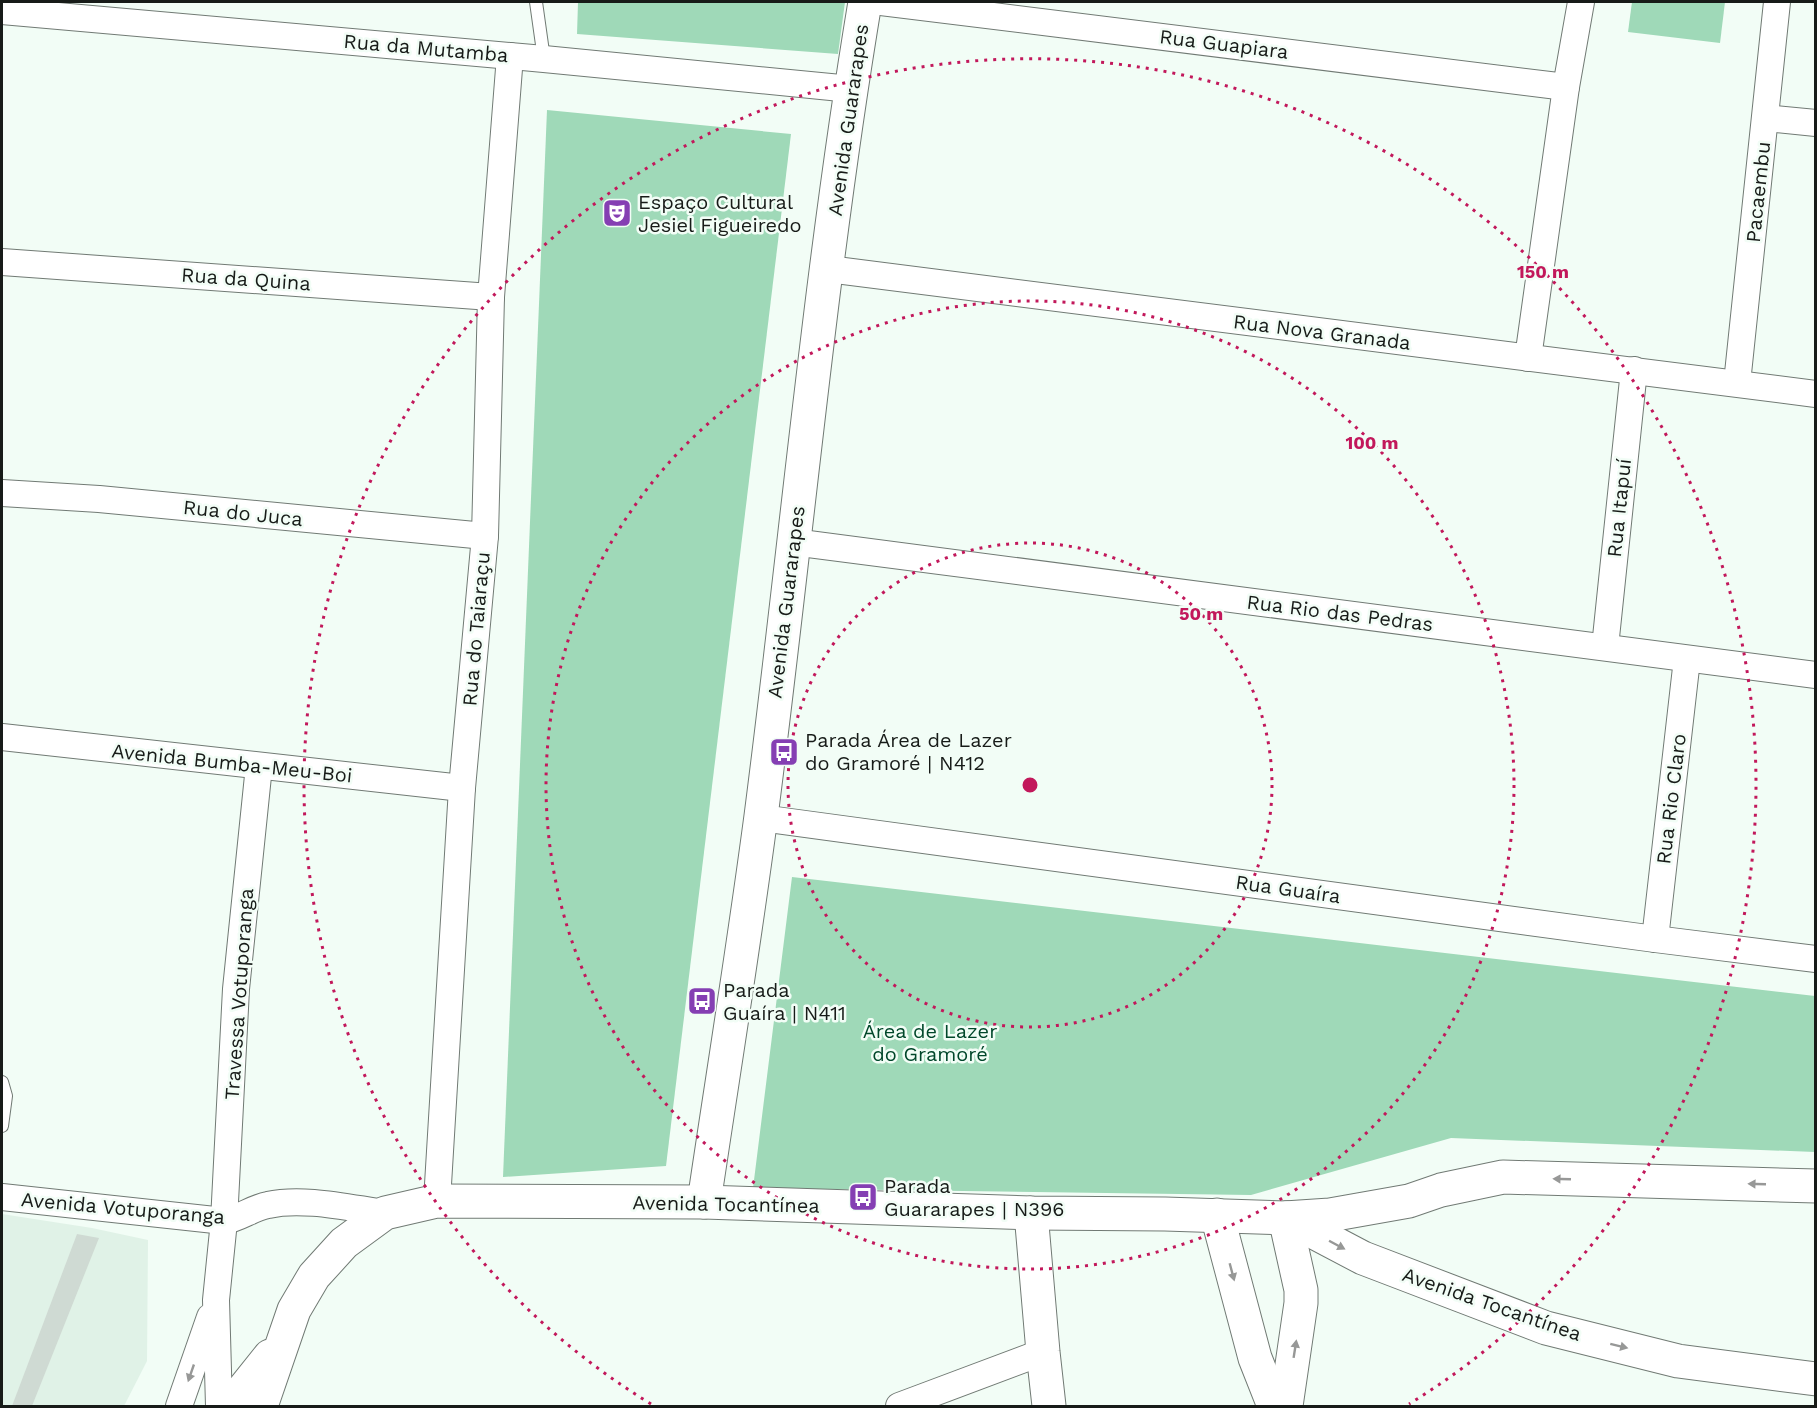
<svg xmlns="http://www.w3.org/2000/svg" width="1817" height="1408" viewBox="0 0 1817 1408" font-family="'Work Sans',sans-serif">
  <rect width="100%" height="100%" fill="#f2fdf6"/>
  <polygon fill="#e0f2e7" points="2,1214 92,1228 148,1240 147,1361 124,1406 2,1406"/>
  <g fill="#9fd9b8">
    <polygon points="578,2 845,2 838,54 577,34"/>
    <polygon points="1632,2 1725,2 1720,43 1628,32"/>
    <polygon points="547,110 791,134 666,1166 503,1177"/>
    <polygon points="792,877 1815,996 1815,1152 1451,1138 1251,1195 753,1188"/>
  </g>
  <polygon fill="#cfdad3" points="77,1234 99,1238 32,1406 12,1406"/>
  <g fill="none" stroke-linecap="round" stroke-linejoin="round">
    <g stroke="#717a74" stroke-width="14">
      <g id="lane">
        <polyline points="536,2 544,59"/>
        <polyline points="2,1082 6,1096 2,1126"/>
      </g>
    </g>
    <g stroke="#717a74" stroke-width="28">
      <g id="street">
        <polyline points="881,2 1566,87"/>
        <polyline points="2,11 544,59 851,89"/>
        <polyline points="1766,118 1816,123"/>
        <polyline points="2,262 491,297"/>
        <polyline points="828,269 1816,394"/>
        <polyline points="1528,358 1566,87 1581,2"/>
        <polyline points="1737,383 1777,2"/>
        <polyline points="2,493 99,499 485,536"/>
        <polyline points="793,542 1816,675"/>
        <polyline points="1605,647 1634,370"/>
        <polyline points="2,737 462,788"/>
        <polyline points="761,818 1655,939 1816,959"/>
        <polyline points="1655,939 1687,659"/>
        <path d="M2,1197L224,1221C239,1219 252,1208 268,1205C303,1197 349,1208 385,1213"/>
        <polyline points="437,1201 462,788 485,536 491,297 510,56"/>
        <polyline points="179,1406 210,1317"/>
        <polyline points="219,1406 216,1300 224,1221 236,989 259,766"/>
        <polyline points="899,1406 1043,1352"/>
      </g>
    </g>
    <g stroke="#717a74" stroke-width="35">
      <g id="secondary">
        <path d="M704,1202C723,1074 744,945 761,816C796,545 820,272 865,2"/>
        <polyline points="1031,1213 1043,1352 1049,1406"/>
        <polyline points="1217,1215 1255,1358 1274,1406"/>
        <polyline points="1285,1218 1301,1290 1301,1303 1286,1406"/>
      </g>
    </g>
    <g stroke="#717a74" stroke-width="35">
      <g id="primary">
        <polyline points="1287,1218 1363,1258 1546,1328 1678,1361 1816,1379"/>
        <polyline points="230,1406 270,1356"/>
        <polyline points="261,1406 294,1310 314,1276 344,1243 385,1213 437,1201 704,1202 1031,1213 1165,1214 1285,1218 1330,1215 1409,1201 1441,1190 1503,1177 1816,1186"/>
      </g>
    </g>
    <use href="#lane" stroke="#fff" stroke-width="12"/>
    <use href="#street" stroke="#fff" stroke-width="26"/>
    <use href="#secondary" stroke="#fff" stroke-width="33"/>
    <use href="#primary" stroke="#fff" stroke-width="33"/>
  </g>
  <defs><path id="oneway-solid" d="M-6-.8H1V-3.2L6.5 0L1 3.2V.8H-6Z" transform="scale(1.5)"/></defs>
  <g fill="#979897">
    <use href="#oneway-solid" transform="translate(1562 1179) rotate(-178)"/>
    <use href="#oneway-solid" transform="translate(1757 1184) rotate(-178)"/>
    <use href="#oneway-solid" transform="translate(1337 1245) rotate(28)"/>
    <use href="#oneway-solid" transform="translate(1232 1272) rotate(75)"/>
    <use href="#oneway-solid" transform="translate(1619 1346) rotate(14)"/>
    <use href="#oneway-solid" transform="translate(1295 1349) rotate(-81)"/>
    <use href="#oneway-solid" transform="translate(191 1373) rotate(109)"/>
  </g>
  <g fill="none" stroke="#c2185b" stroke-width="3" stroke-dasharray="3 6">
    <circle cx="1030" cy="785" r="242"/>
    <circle cx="1030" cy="785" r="484"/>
    <path d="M651 1404A726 726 0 1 1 1409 1404"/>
  </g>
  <defs>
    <g id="theatre-square" transform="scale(1.5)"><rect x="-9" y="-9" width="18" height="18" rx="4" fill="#853fb3" stroke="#f2fdf6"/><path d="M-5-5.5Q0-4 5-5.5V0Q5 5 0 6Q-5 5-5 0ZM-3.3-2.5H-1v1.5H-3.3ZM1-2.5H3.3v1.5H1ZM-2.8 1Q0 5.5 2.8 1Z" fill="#fff"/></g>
    <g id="bus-square" transform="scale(1.5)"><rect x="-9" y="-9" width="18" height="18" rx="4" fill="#853fb3" stroke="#f2fdf6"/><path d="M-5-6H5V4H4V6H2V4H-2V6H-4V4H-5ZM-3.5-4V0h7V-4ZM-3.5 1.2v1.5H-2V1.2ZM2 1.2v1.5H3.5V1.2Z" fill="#fff"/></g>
  </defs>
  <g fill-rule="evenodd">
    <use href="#theatre-square" x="617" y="213"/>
    <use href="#bus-square" x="784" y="752"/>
    <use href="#bus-square" x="702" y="1001"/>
    <use href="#bus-square" x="863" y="1197"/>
  </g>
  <g text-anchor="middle" stroke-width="5" stroke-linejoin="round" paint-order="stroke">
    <g font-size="20" fill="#171b18" stroke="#f2fdf6">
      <text transform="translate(1224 44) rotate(7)" y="7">Rua Guapiara</text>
      <text transform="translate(426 48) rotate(5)" y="7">Rua da Mutamba</text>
      <text transform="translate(848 120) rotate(-82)" y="7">Avenida Guararapes</text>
      <text transform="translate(1758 192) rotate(-84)" y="7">Pacaembu</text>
      <text transform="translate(246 279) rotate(4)" y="7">Rua da Quina</text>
      <text transform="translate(1322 332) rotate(7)" y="7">Rua Nova Granada</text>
      <text transform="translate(1619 508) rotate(-84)" y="7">Rua Itapuí</text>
      <text transform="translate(243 513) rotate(6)" y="7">Rua do Juca</text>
      <text transform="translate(786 602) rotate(-83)" y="7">Avenida Guararapes</text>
      <text transform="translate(1340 613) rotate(7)" y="7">Rua Rio das Pedras</text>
      <text transform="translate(476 629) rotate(-85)" y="7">Rua do Taiaraçu</text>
      <text transform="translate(232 763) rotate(6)" y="7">Avenida Bumba-Meu-Boi</text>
      <text transform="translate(1671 799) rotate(-83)" y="7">Rua Rio Claro</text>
      <text transform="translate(1288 889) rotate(8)" y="7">Rua Guaíra</text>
      <text transform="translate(239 994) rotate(-86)" y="7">Travessa Votuporanga</text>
      <text transform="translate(726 1204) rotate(1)" y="7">Avenida Tocantínea</text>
      <text transform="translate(123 1208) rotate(5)" y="7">Avenida Votuporanga</text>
      <text transform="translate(1492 1304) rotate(19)" y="7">Avenida Tocantínea</text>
    </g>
    <g font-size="20" fill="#171b18" stroke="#f2fdf6" text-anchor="start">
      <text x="638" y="209">Espaço Cultural<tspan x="638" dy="23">Jesiel Figueiredo</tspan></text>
      <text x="805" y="747">Parada Área de Lazer<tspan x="805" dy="23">do Gramoré | N412</tspan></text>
      <text x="723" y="997">Parada<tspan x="723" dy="23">Guaíra | N411</tspan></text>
      <text x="884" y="1193">Parada<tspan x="884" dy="23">Guararapes | N396</tspan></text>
    </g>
    <g font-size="20" fill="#00472a" stroke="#f2fdf6">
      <text x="930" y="1038">Área de Lazer<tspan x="930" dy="23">do Gramoré</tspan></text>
    </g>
  </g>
  <circle cx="1030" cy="785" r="9" fill="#c2185b" stroke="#f2fdf6" stroke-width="3"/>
  <g font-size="18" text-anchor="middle" font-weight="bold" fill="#c2185b" stroke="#f2fdf6" stroke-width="5" stroke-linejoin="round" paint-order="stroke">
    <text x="1543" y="278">150 m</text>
    <text x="1372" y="449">100 m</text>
    <text x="1201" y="620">50 m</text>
  </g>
  <rect width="1817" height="1408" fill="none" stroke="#171b18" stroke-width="6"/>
</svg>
